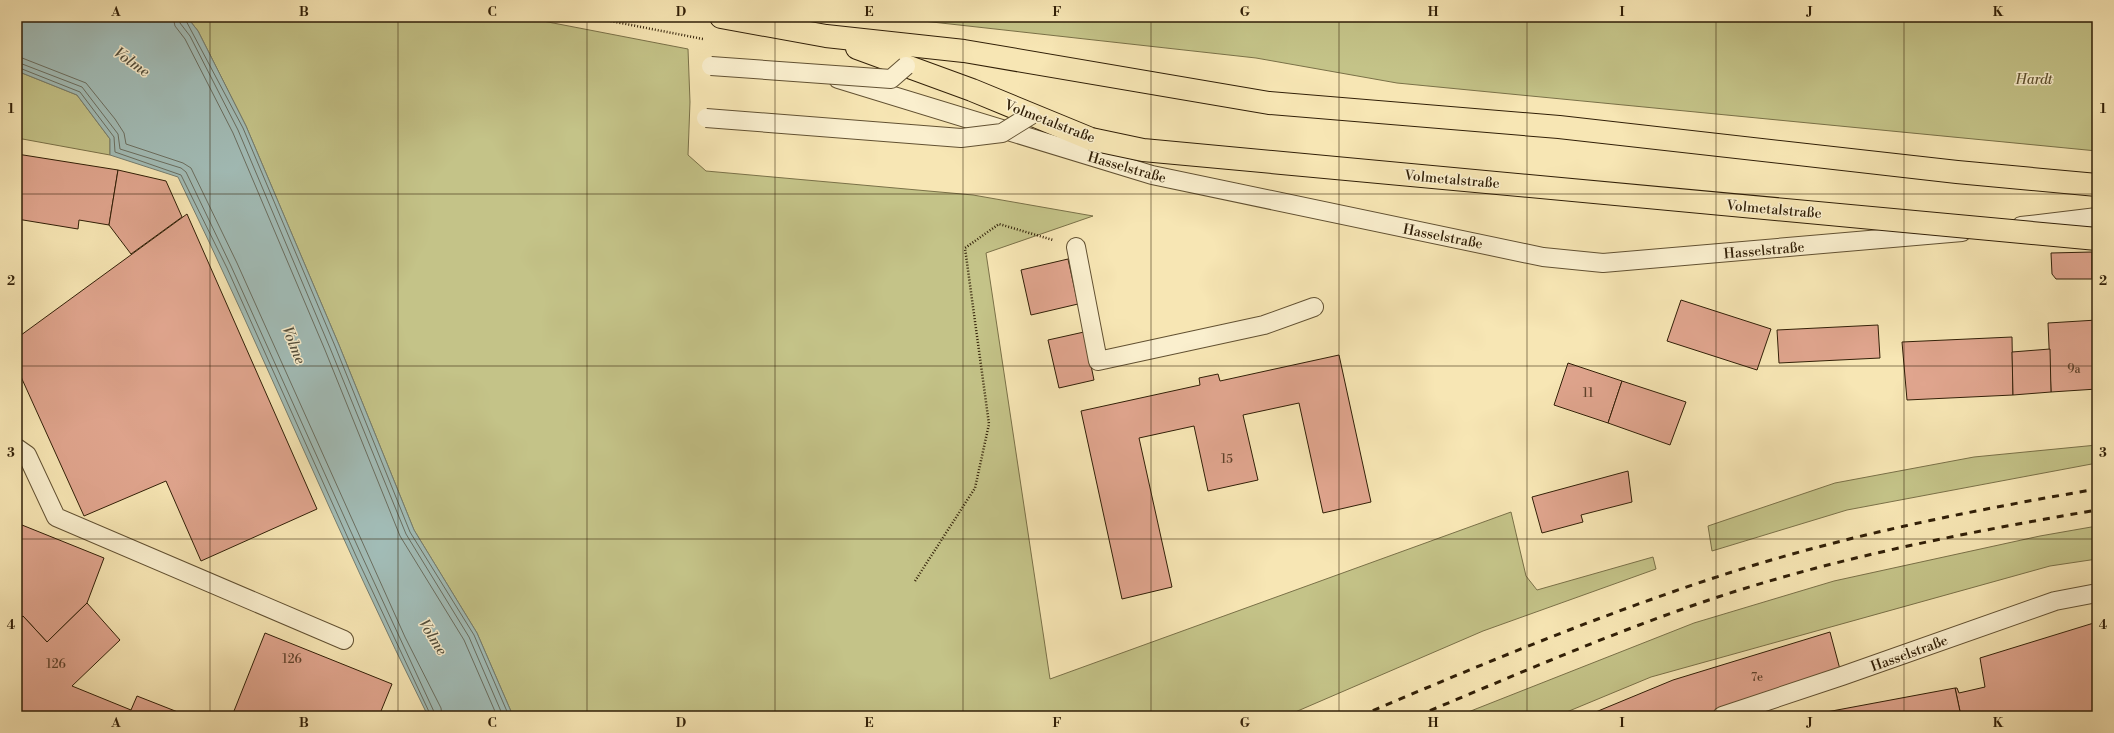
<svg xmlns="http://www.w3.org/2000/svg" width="2114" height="733" viewBox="0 0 2114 733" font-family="'Libre Bodoni',serif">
  <rect width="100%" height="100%" fill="#f7e6b4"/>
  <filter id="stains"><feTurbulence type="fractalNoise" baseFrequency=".005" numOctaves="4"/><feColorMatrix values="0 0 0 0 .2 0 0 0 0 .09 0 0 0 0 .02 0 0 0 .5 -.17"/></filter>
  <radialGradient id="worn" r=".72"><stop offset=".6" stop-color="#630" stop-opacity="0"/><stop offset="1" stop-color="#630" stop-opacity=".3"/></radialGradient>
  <g fill="#c4c388" stroke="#7a7148">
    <polygon points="187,17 522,17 688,49 690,102 688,155 706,171 973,195 1093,216 986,253 1050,679 1511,512 1526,576 1537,590 1653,557 1656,569 1483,631 1286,716 513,716 477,633 414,530 339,345 246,126 198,31"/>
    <polygon points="887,17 2097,17 2097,151 1397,83 1256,58"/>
    <polygon points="17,71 77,95 110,139 110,155 17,138"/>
    <polygon points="2097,445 2097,463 1847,510 1712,551 1708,526 1835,483 1974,457"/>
    <polygon points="2097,526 2097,559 2050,566 1651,677 1557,716 1458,716 1694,623 1834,581 2040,536"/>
  </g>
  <path fill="#a2bdb8" stroke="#757e71" d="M17,17H187L198,31L246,126L339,345L414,530L477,633L513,716H428C339,539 265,355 178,177L110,155V139L77,95L17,71Z"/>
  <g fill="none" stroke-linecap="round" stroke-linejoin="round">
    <g stroke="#6a6e60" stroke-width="1">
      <polyline points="173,17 175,26 185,39 233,133 325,350 400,536 464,640 497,716"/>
      <polyline points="179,17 180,23 190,36 238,130 330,348 406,534 469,637 503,716"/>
      <polyline points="184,17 243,128 335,346 410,532 474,635 509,716"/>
      <polyline points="17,56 86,83 115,119 124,133 126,144 183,163 191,168 237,263 405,637 441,708 442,716"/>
      <polyline points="17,62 82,87 118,134 120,149 181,168 186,172 231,266 361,554 436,716"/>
      <polyline points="17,67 80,92 114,137 115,152 181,175 227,268 356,556 431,716"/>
    </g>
  </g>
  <g fill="#e0a58e" stroke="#311f07">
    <polygon points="17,154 118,170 109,225 79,220 78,229 17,219"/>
    <polygon points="118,170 166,181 182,217 131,254 109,225"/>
    <polygon points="187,214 317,509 201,561 166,481 84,516 17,368 17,338"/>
    <polygon points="2092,252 2092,279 2056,279 2052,274 2051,253"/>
    <polygon points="1068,259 1078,304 1031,315 1021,270"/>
    <polygon points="1681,300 1771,329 1757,370 1667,341"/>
    <polygon points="2097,320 2097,389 2051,392 2048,323"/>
    <polygon points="1878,325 1880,358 1779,363 1777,330"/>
    <polygon points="1084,332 1094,380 1059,388 1048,340"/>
    <polygon points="2012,337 2013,395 1907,400 1902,342"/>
    <polygon points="2050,349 2051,392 2013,395 2012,352"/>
    <polygon points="1339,355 1371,502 1323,513 1299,403 1243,415 1258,480 1208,491 1194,426 1139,438 1172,587 1122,599 1081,411 1200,385 1199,378 1218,374 1220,381"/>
    <polygon points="1568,363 1622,381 1608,423 1554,405"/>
    <polygon points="1622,381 1686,402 1670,445 1608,423"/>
    <polygon points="1628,471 1632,502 1581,515 1583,522 1542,533 1532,497"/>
    <polygon points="17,523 104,558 87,603 47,642 23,616 17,621"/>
    <polygon points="87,603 120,640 72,686 131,710 137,696 188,716 17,716 17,621 23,616 47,642"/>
    <polygon points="2097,622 2097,716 1961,716 1955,688 1957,688 1959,693 1985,687 1980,658"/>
    <polygon points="1830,632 1841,673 1701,716 1586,716 1673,680"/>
    <polygon points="265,633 392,684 379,716 232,716"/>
    <polygon points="1955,688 1961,716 1805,716"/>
  </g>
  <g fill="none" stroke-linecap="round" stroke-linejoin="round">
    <g stroke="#625132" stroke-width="20">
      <g id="lane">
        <polyline points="838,79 1152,175 1543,257 1603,263 1962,232"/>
        <polyline points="2021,226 2097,217"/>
        <polyline points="1076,247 1098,361 1264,325 1314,307"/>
        <polyline points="17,448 27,455 56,517 344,640"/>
        <polyline points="1722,716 1842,676 2055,601 2097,593"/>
      </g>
    </g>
    <g stroke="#311f07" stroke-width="24">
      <g id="primary">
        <polyline points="721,17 826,36 964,51 1269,103 1559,127 1957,172 2097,185"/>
        <polyline points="857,48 972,90 1091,139"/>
      </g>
    </g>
    <g stroke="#311f07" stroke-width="2.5" stroke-dasharray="1 2" stroke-linecap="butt">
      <polyline points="590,17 703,39"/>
      <polyline points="915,581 975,488 989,424 965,248 999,224 1053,240"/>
    </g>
    <use href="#lane" stroke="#faefce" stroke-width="18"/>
    <use href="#primary" stroke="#f7e6b4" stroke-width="22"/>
    <g stroke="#311f07" stroke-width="3" stroke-dasharray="7 7" stroke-linecap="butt">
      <path d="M1360,716C1487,662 1616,608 1748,567C1862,532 1980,509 2097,489"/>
      <path d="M1417,716C1511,677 1604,636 1700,603C1828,559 1963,533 2097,510"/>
    </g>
    <g stroke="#625132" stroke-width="20" stroke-linecap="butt">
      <g id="lane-bridge">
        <polyline points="711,66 891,79 906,66"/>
        <polyline points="706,118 961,138 1002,133 1031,115"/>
      </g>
    </g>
    <g stroke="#311f07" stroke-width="24" stroke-linecap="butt">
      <polyline id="primary-bridge" points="1091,139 1143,150 2097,239"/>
    </g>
    <use href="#lane-bridge" stroke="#faefce" stroke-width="18"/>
    <use href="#primary-bridge" stroke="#f7e6b4" stroke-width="22"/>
  </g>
  <path fill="none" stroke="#311f07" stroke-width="1" stroke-opacity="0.55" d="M210,17V716M398,17V716M587,17V716M775,17V716M963,17V716M1151,17V716M1339,17V716M1527,17V716M1716,17V716M1904,17V716M17,194H2097M17,366H2097M17,539H2097"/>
  <g text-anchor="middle" stroke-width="3" stroke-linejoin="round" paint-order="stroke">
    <g font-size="12" fill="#5d4029">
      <text x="2074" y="373">9a</text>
      <text x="1588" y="397">11</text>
      <text x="1227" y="463">15</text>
      <text x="292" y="663">126</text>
      <text x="56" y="668">126</text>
      <text x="1757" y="681">7e</text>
    </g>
    <g font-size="14" font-style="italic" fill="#5d502e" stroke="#faefce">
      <text x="2034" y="84">Hardt</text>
    </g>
    <g font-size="14" fill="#311f07" stroke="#faefce">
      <text transform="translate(1050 121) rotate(21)" y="5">Volmetalstraße</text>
      <text transform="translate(1127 167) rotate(16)" y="5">Hasselstraße</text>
      <text transform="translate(1452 179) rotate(5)" y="5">Volmetalstraße</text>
      <text transform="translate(1774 209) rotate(5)" y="5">Volmetalstraße</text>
      <text transform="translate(1443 236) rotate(11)" y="5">Hasselstraße</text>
      <text transform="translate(1764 250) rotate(-5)" y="5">Hasselstraße</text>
      <text transform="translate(1909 653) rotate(-20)" y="5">Hasselstraße</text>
    </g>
    <g font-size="15" font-style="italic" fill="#534e3c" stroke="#faefce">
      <text transform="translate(132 62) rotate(35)" y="5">Volme</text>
      <text transform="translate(294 345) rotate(68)" y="5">Volme</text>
      <text transform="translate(433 637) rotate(58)" y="5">Volme</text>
    </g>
  </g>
  <rect width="2114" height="733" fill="none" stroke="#f7e6b4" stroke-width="44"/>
  <rect x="22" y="22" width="2070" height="689" fill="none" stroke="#311f07" stroke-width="1.5"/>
  <g font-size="13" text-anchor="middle" font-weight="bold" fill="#311f07">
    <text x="116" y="16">A</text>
    <text x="304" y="16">B</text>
    <text x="492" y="16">C</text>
    <text x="681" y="16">D</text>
    <text x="869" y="16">E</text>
    <text x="1057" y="16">F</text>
    <text x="1245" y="16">G</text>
    <text x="1433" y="16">H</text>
    <text x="1622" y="16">I</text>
    <text x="1810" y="16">J</text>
    <text x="1998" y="16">K</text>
    <text x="11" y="113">1</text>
    <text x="2103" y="113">1</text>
    <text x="11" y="285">2</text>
    <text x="2103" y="285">2</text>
    <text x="11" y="457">3</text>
    <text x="2103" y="457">3</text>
    <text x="11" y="629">4</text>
    <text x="2103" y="629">4</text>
    <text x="116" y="727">A</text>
    <text x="304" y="727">B</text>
    <text x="492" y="727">C</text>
    <text x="681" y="727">D</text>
    <text x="869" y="727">E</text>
    <text x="1057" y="727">F</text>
    <text x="1245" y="727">G</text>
    <text x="1433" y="727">H</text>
    <text x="1622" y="727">I</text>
    <text x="1810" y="727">J</text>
    <text x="1998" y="727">K</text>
  </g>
  <rect width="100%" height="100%" filter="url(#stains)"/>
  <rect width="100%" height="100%" fill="url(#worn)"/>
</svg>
